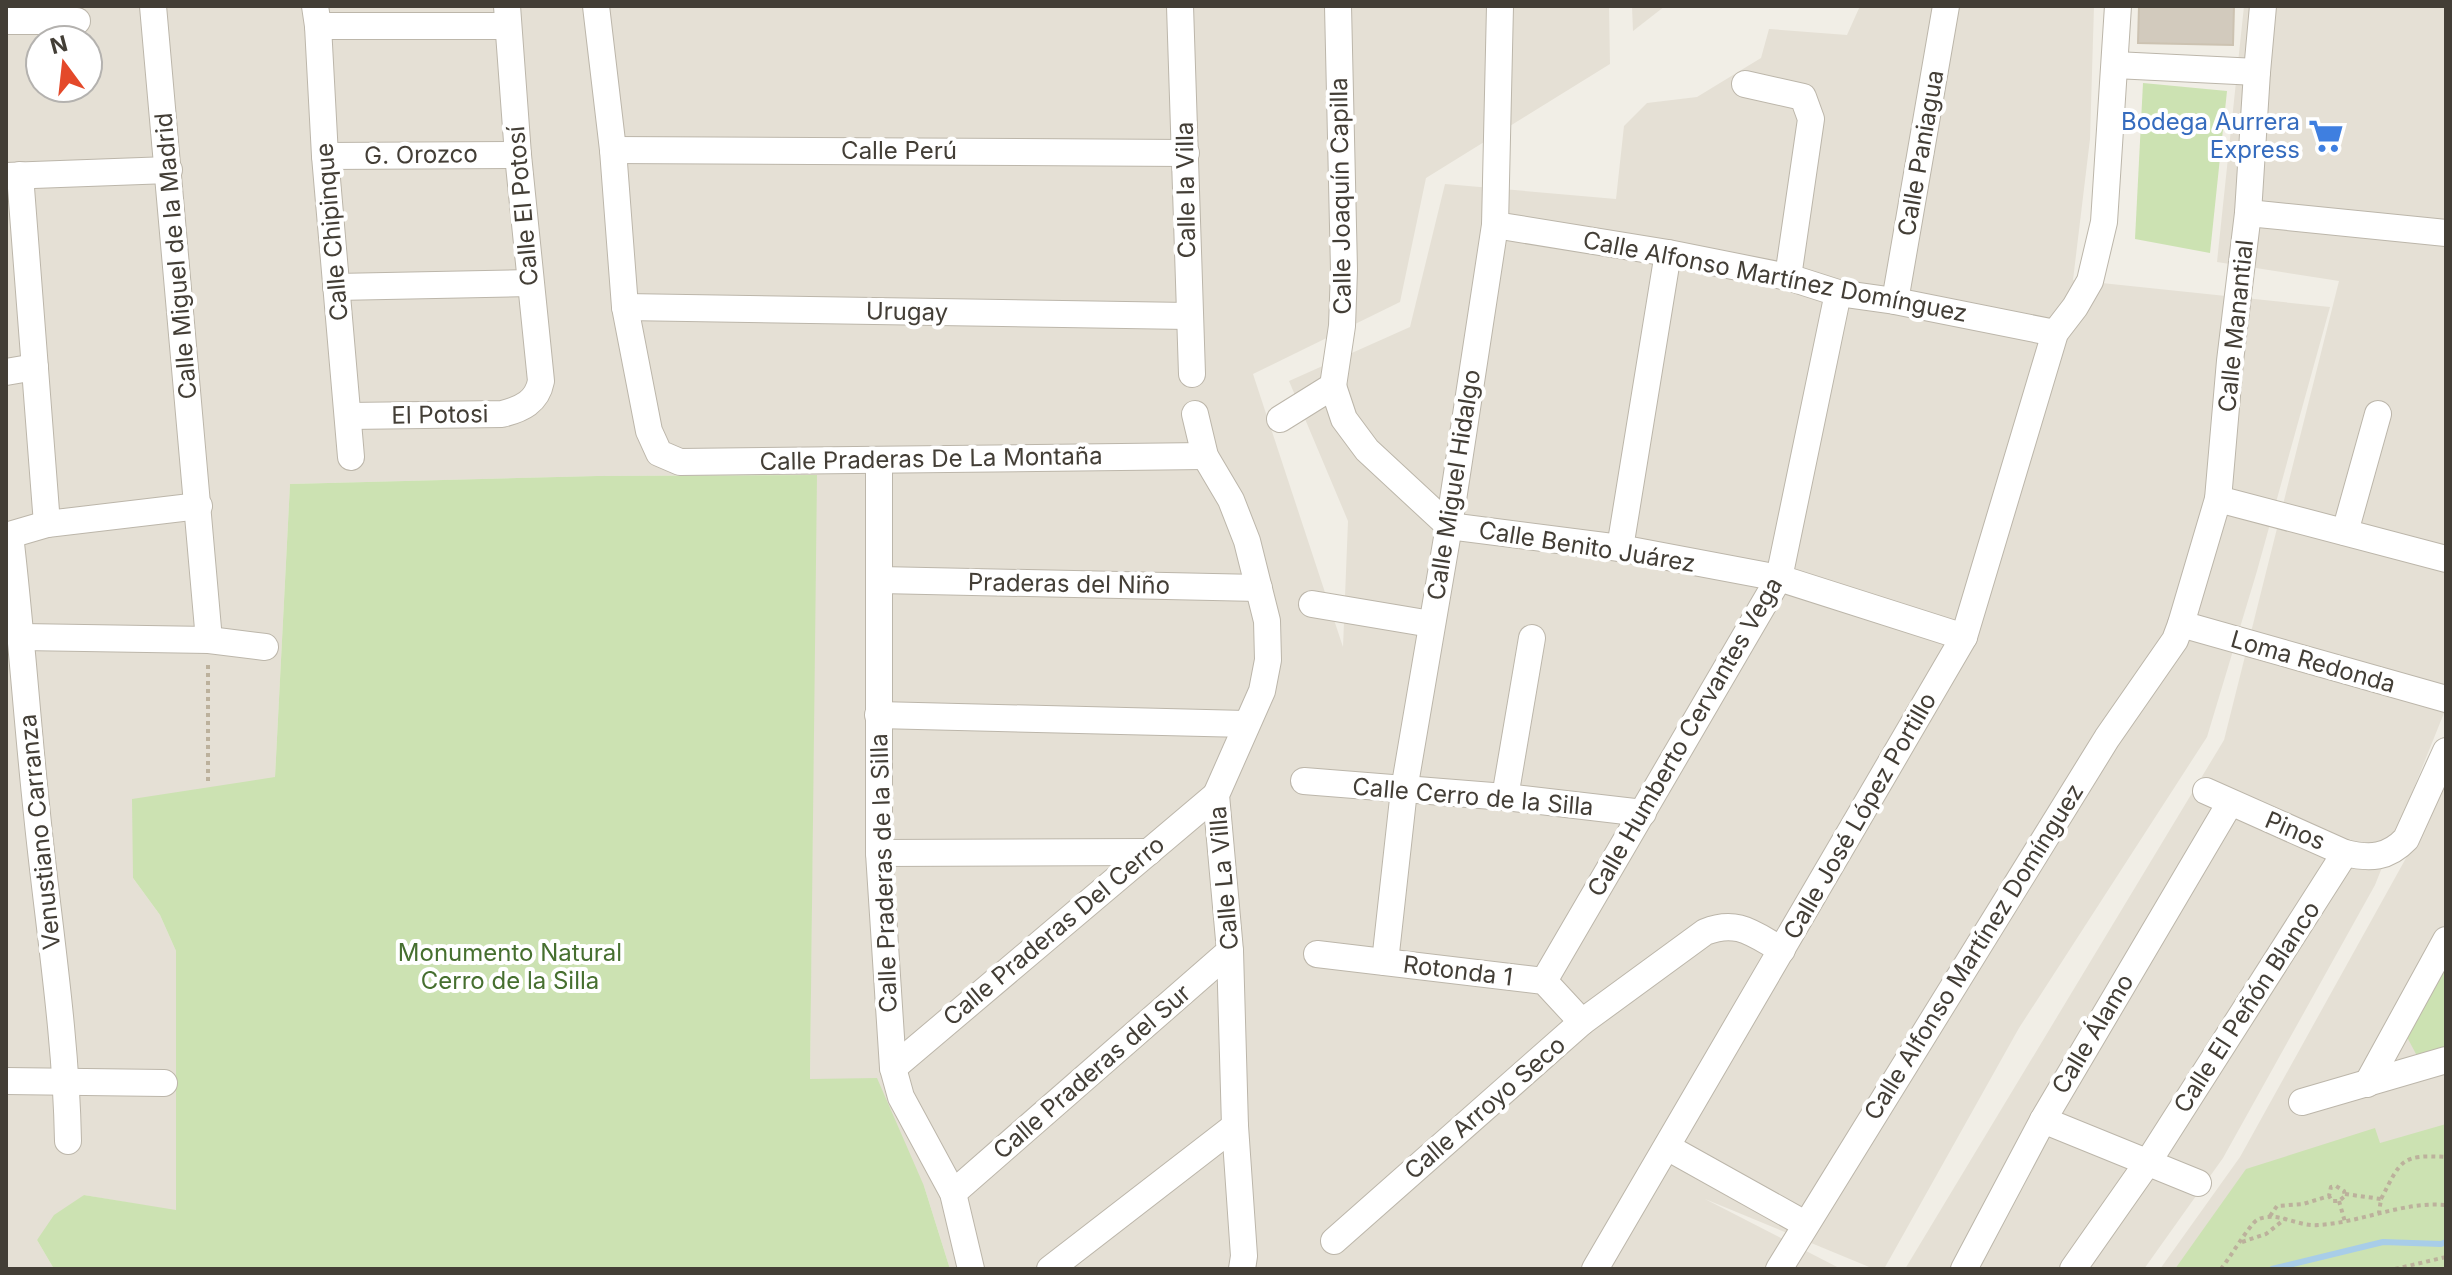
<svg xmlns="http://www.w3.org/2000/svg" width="2452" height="1275" viewBox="0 0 2452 1275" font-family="Inter,sans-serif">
  <rect width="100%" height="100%" fill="#f1eee6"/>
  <g fill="#e5e0d5" fill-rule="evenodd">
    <path d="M6,6H1609L1610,64L1426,178L1400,302L1253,374L1343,647L1348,521L1289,381L1410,327L1445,184L1616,199L1624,126L1647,103L1697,97L1761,58L1769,29L1847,35L1860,6H2094L2090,139L2073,280L2330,307L2257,571L2207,737L2019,1028L1884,1269H1874L1705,1199L1841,1269H950L924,1186L810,1080L816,475L597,476L290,484L275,777L133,878L160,915L176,951V1211L84,1195L37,1240L54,1269H6ZM40,40H88V88H40Z"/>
    <polygon points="1632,6 1665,6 1633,31"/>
    <polygon points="2244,6 2446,6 2446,708 2375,885 2223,1158 2144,1269 1905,1269 2224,740 2339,281 2217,262"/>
    <polygon points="2446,786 2446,1269 2160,1269 2240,1157"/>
  </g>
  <g fill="#cce2b2">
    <polygon points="2143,83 2227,91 2210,253 2135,239"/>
    <polygon points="817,475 810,1079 877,1078 924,1186 950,1269 54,1269 37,1240 54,1215 84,1195 176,1210 176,951 160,915 133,878 132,799 275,777 290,484 597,476"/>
    <polygon points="2446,968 2446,1049 2431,1054 2416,1054 2407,1037"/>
    <polygon points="2446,1124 2446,1269 2175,1269 2246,1169 2375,1128 2380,1143"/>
  </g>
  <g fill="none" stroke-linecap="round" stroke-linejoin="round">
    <polyline stroke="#a8cde8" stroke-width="6" points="2272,1269 2383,1242 2441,1244 2446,1242"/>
  </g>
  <polygon fill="#d2cabd" stroke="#ccc2b1" stroke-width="2" points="2139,6 2234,6 2233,45 2138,43"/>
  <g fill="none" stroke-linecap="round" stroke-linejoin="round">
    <g stroke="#bcb6aa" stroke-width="28">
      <g id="minor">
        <polyline points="153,6 209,640"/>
        <polyline points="315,6 318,26 325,156 351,457"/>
        <polyline points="596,6 613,150 625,307 649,431 659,453 680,462 1205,456"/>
        <polyline points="1180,6 1192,374"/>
        <polyline points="6,21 77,21"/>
        <polyline points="318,26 508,26"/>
        <polyline points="2115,65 2257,72"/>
        <polyline points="1745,84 1803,97 1811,119 1788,277"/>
        <polyline points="613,150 1186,153"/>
        <polyline points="325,156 518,155"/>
        <polyline points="20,175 47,524"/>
        <polyline points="6,176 169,170"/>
        <polyline points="2248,213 2446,233"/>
        <polyline points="1495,225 1668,253 1788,277 1838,293 1895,301 2055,333"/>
        <polyline points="336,287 530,283"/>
        <polyline points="1895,301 1946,6"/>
        <polyline points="625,307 1188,316"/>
        <polyline points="6,372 35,367"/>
        <polyline points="1333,386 1342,326 1344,270 1338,6"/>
        <polyline points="1195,414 1205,456 1231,500 1247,541 1267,621 1268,660 1262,691 1216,795 1230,951 1235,1126 1244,1256 1242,1269"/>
        <path d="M348,416L502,414C522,409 537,402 541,381L518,155L507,6"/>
        <polyline points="1280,419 1333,386 1344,419 1367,450 1449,526 1620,548 1779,578 1964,637"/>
        <polyline points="879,460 879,853 893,1068 901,1097 953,1193 971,1269"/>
        <polyline points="2218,499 2446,559"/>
        <polyline points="2345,532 2378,414"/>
        <path d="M10,535C21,628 27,721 37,814C48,923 66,1032 68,1141"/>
        <polyline points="6,536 47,524 199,506"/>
        <polyline points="1620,548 1668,253"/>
        <polyline points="880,580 1259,588"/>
        <polyline points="1312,604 1431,624"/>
        <polyline points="2181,624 2446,699"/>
        <polyline points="22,637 209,640 265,647"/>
        <polyline points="878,715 1246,724"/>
        <polyline points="1304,781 1505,797 1643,813"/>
        <path d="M2206,791L2345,853C2370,859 2388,858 2406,839L2446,751"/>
        <polyline points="1505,797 1532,638"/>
        <polyline points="879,853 1149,852"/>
        <polyline points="1317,954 1544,981 1582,1022"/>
        <polyline points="1385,962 1404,790 1449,526 1495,225 1500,6"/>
        <polyline points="1544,981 1779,578 1838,293"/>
        <polyline points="893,1068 1216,795"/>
        <polyline points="6,1081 164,1083"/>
        <polyline points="2367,1084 2446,940"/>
        <polyline points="2302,1102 2446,1060"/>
        <polyline points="2043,1120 2198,1183"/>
        <polyline points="1667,1147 1805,1224"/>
        <polyline points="953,1193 1230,951"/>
        <path d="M1334,1241L1582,1022L1705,932C1738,919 1753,934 1782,950"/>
        <polyline points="1050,1269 1235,1126"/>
        <polyline points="1595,1269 1964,637 2055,333 2075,307 2090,281 2104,222 2118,6"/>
        <polyline points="1779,1269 2107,738 2175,640 2181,624 2218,499 2230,361 2248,213 2257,72 2263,6"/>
        <polyline points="1964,1269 2043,1120 2230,803"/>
        <polyline points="2073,1269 2148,1162 2345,853"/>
      </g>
    </g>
    <g stroke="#bcb19c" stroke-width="4" stroke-dasharray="4 4" stroke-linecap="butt">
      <polyline points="208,781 208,664"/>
      <polyline points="2345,1194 2381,1199 2379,1213"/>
      <path d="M2381,1199C2401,1161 2400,1154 2446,1157"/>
      <polyline points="2339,1201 2345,1222"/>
      <polyline points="2270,1216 2277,1206 2303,1204 2329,1196 2331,1187 2336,1186 2344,1191 2345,1196 2339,1201 2332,1201 2329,1196"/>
      <polyline points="2242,1242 2266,1234 2285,1219"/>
      <path d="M2221,1269C2229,1259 2250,1224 2257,1220C2277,1210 2297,1227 2318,1225C2360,1223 2403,1201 2446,1205"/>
      <polyline points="2395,1269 2446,1257"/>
    </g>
    <use href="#minor" stroke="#fff" stroke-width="26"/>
  </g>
  <defs>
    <g id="supermarket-bare" transform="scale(2.76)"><path d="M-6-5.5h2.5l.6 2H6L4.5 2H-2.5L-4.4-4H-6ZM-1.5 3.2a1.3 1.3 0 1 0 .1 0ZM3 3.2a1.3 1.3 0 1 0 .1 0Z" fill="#3f7fe0" stroke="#fff" stroke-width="2.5" paint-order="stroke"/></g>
  </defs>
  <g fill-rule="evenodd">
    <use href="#supermarket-bare" x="2326" y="136"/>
  </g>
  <g text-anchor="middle" stroke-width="8" stroke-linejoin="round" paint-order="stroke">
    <g font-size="24" fill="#366cbe" stroke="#fff" text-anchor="end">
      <text x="2300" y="130">Bodega Aurrera<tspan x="2300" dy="28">Express</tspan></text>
    </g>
    <g font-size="24" fill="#433e36" stroke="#fff">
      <text x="899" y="159">Calle Perú</text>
      <text transform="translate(1921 153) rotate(-80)" y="8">Calle Paniagua</text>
      <text transform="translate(421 155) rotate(-1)" y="8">G. Orozco</text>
      <text transform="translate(1186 190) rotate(-91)" y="8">Calle la Villa</text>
      <text transform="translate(1341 196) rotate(-91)" y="8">Calle Joaquín Capilla</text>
      <text transform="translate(523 206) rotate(-95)" y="8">Calle El Potosí</text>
      <text transform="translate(332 232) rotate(-95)" y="8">Calle Chipinque</text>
      <text transform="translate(176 256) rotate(-95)" y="8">Calle Miguel de la Madrid</text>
      <text transform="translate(1775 277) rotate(11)" y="8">Calle Alfonso Martínez Domínguez</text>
      <text transform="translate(907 312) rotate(1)" y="8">Urugay</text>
      <text transform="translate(2236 326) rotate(-84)" y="8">Calle Manantial</text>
      <text transform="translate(440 415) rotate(-1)" y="8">El Potosi</text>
      <text transform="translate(931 459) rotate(-1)" y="8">Calle Praderas De La Montaña</text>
      <text transform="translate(1454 485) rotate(-81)" y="8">Calle Miguel Hidalgo</text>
      <text transform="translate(1587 547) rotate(9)" y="8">Calle Benito Juárez</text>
      <text transform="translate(1069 584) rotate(1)" y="8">Praderas del Niño</text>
      <text transform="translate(2313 662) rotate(16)" y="8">Loma Redonda</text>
      <text transform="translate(1685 737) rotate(-60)" y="8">Calle Humberto Cervantes Vega</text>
      <text transform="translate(1473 797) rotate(5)" y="8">Calle Cerro de la Silla</text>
      <text transform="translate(1860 816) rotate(-60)" y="8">Calle José López Portillo</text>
      <text transform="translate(2295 831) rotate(23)" y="8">Pinos</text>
      <text transform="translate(40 832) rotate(-96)" y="8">Venustiano Carranza</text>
      <text transform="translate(884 873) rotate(-92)" y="8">Calle Praderas de la Silla</text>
      <text transform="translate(1224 878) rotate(-95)" y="8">Calle La Villa</text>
      <text transform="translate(1054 931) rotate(-40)" y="8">Calle Praderas Del Cerro</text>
      <text transform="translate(1974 952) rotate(-58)" y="8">Calle Alfonso Martínez Domínguez</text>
      <text transform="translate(1458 971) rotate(7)" y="8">Rotonda 1</text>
      <text transform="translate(2247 1007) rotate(-57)" y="8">Calle El Peñón Blanco</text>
      <text transform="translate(2093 1034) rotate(-59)" y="8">Calle Álamo</text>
      <text transform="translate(1092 1072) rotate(-41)" y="8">Calle Praderas del Sur</text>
      <text transform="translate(1485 1108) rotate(-41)" y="8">Calle Arroyo Seco</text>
    </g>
    <g font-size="24" fill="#466f2f" stroke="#fff">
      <text x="510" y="961">Monumento Natural<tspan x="510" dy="28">Cerro de la Silla</tspan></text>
    </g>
  </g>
  <rect width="2452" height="1275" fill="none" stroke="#433e36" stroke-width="16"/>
  <g transform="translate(64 64) rotate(345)"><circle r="38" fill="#ffffff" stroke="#b4b2af" stroke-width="2"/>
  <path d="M0-6L14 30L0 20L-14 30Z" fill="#e4492a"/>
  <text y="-12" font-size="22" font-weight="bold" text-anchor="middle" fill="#433e36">N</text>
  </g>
</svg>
